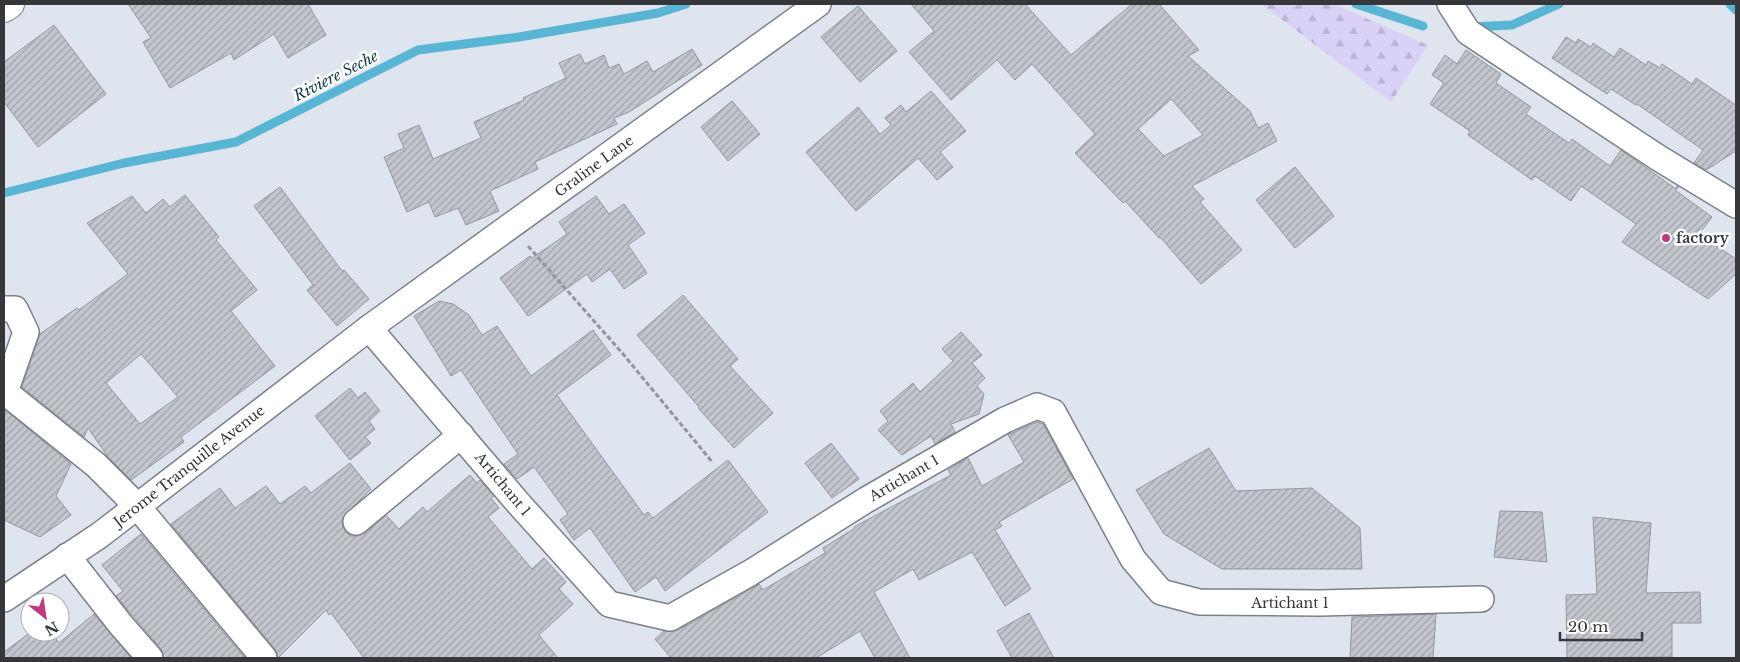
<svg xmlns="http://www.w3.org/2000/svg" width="1740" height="662" viewBox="0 0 1740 662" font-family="'Libre Baskerville',serif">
  <defs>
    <pattern id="forest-firs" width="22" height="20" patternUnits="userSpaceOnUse" patternTransform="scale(1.25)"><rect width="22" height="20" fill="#dad1f7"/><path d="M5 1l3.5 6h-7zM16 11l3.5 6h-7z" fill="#bcb4d5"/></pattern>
    <pattern id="building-hatch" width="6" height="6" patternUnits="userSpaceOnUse" patternTransform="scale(1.25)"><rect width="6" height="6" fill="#c4c6cf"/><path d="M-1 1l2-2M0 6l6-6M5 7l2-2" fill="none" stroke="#a0a2a9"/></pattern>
  </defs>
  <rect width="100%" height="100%" fill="#dfe5ee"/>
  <polygon fill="url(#forest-firs)" points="1261,4 1333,4 1428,45 1391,102"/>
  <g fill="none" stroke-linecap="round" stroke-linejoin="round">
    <g stroke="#58b6d4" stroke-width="9">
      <polyline points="1356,4 1423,26"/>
      <polyline points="1730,4 1736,10"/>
      <polyline points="1470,27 1512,25 1559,4"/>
      <polyline points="4,193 124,163 236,142 418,50 519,37 658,13 686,4"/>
    </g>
  </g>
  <g fill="url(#building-hatch)" stroke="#95969f" fill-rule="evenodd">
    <polygon points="128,4 308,4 326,35 288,58 274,34 234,60 231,53 170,88 143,42 151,38"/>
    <path d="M911,4H1025L1071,55L1132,4H1159L1199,50L1188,56L1250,111L1258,128L1268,123L1277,141L1192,186L1204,199L1200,202L1242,250L1201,284L1160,237L1159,238L1125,201L1123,203L1075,153L1095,134L1032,64L1015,80L997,60L951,100L909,52L934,31ZM1171,99L1203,135L1164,156L1138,129Z"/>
    <polygon points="858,6 897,51 860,82 821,37"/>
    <polygon points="54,25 106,94 38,147 4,102 4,62"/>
    <polygon points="1566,37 1576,43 1578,39 1591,47 1593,43 1614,57 1620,48 1646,65 1648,61 1660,68 1662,64 1692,84 1696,78 1736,105 1736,151 1706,170 1694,163 1703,150 1637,104 1636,105 1611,89 1607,94 1552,58"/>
    <polygon points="692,49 702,65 629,112 614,118 617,124 535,162 538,169 490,191 499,211 466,225 458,208 435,217 429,202 407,212 384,157 404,148 398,134 419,125 433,159 481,138 474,122 524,100 523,98 566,78 559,63 580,54 585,64 604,55 609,68 619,64 624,74 647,61 653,72"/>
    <polygon points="1466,50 1501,74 1496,83 1531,107 1526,114 1569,143 1572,139 1610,166 1621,150 1676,189 1677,186 1679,187 1675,190 1712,217 1699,234 1736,259 1736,274 1708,299 1622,242 1636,224 1581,186 1571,201 1535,176 1532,180 1468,135 1470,131 1430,104 1444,83 1432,75 1445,55 1457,64"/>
    <polygon points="931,91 966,131 940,152 953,167 937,180 918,158 856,211 806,152 858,107 880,134 891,125 885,118 901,105 906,112"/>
    <polygon points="732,101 760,134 728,161 701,127"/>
    <polygon points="1295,167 1334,216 1295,248 1256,200"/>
    <polygon points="280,187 342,271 344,270 369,299 337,326 307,290 313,285 254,206"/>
    <path d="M185,195L219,237L216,240L257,290L231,311L275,366L181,437L184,442L131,480L108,457L88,428L84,437L22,387L40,334L77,308L79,310L128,274L87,223L132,196L146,213L163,199L170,207ZM141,354L178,397L140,424L106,383Z"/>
    <polygon points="596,196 609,214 624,204 645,233 628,245 647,273 624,289 610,269 592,282 587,274 528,316 500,278 530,256 532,258 567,234 559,222"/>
    <polygon points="683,295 738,359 730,366 773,413 734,448 698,408 699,407 637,335"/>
    <polygon points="439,301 453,304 469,315 482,335 497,326 531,376 593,330 611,355 557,395 644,515 648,512 653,518 728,460 768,512 665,591 656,577 635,592 590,528 574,540 560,520 568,514 534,467 517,479 504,464 518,454 461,370 451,376 414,316"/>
    <polygon points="961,332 982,355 972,363 985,378 977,386 984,394 979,414 951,424 955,432 935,444 931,436 902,455 878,430 888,421 880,411 913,383 920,392 953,361 942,349"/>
    <polygon points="350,388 358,398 365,392 380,411 369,421 375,429 365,437 371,443 350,460 315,416"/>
    <polygon points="4,409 71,464 56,496 71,515 40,537 4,520"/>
    <polygon points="1037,422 1043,424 1073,479 999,522 1002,526 995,530 1031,589 1005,606 972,552 919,580 913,569 874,592 910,658 875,658 860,631 816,658 671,658 655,639 664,631 676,631 693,622 759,584 763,590 825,553 823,548 855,528 854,527 951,475 948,470 968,458 982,486 1024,462 1008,435"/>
    <polygon points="831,443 859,479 832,498 805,463"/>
    <polygon points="1209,448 1236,491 1312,488 1360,528 1362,569 1222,569 1164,534 1136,490"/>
    <polygon points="350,463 371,489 343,517 342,524 345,531 351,536 358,536 365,533 386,515 399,529 423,507 427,512 470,475 477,483 480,480 494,496 491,498 499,508 488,517 532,569 544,558 566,582 559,589 573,604 539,635 558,658 364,658 331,613 329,615 326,610 278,658 275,649 171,524 220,488 235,508 266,486 280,504 305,486 311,493"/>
    <polygon points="1500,511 1542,512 1547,562 1494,557"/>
    <polygon points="1593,517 1651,523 1646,593 1700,592 1701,623 1672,623 1672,657 1567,658 1566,595 1597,594"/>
    <polygon points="141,534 245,658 164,658 161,649 116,596 123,591 102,565"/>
    <polygon points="1029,613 1054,658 1012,658 997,631"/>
    <polygon points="94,614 131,658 4,658 4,652 31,632 51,632 59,643"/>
    <polygon points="1436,614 1433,658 1350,658 1352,617"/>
  </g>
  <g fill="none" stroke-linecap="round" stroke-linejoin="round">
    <g stroke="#7c8189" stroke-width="28">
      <g id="street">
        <polyline points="1450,4 1468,32 1657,157 1736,205"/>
        <polyline points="4,309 15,309 26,332 5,392 96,465 137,506 264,658"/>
        <polyline points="369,328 519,504 609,604 670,618 750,573 866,500 1005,420 1037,406 1053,412 1133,559 1161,592 1199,602 1319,603 1481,599"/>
        <polyline points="356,522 461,435"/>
        <polyline points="67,556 121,625 150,658"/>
        <polyline points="4,599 100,535 369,328 818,4"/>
      </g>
    </g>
    <g stroke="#7c8189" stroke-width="30">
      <polyline id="secondary" points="4,8 10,4"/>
    </g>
    <polyline stroke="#91959c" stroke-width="3" stroke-dasharray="5 2.5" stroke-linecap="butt" points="528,246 623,354 713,463"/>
    <use href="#street" stroke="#fff" stroke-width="25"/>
    <use href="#secondary" stroke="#fff" stroke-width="28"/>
  </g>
  <circle fill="#bf3b80" stroke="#fff" stroke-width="2" cx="1666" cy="238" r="5"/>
  <g text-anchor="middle" stroke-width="5" stroke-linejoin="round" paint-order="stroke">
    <g font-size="14" fill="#35373b" stroke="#fff">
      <text transform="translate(594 166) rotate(-36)" y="5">Graline Lane</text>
      <text transform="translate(189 466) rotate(-38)" y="5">Jerome Tranquille Avenue</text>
      <text transform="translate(904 478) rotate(-30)" y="5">Artichant 1</text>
      <text transform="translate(503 484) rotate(50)" y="5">Artichant 1</text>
      <text x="1290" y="608">Artichant 1</text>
    </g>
    <g font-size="14" font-weight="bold" fill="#35373b" stroke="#fff" text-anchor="start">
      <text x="1676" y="243">factory</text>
    </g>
    <g font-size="15" font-style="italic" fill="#0f3a47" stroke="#fff">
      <text transform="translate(336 76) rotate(-27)" y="5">Riviere Seche</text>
    </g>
  </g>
  <rect width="1740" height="662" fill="none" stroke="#35373b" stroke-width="10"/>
  <g transform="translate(45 617) rotate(150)"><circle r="24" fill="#ffffff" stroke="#aeafb1"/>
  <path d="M0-4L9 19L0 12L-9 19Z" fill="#bf3b80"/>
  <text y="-8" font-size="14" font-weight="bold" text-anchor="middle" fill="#35373b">N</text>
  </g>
  <path d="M1560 632v8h82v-8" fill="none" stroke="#35373b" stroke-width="2.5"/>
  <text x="1568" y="632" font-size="15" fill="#35373b" stroke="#ffffff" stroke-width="4" paint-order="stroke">20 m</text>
</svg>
